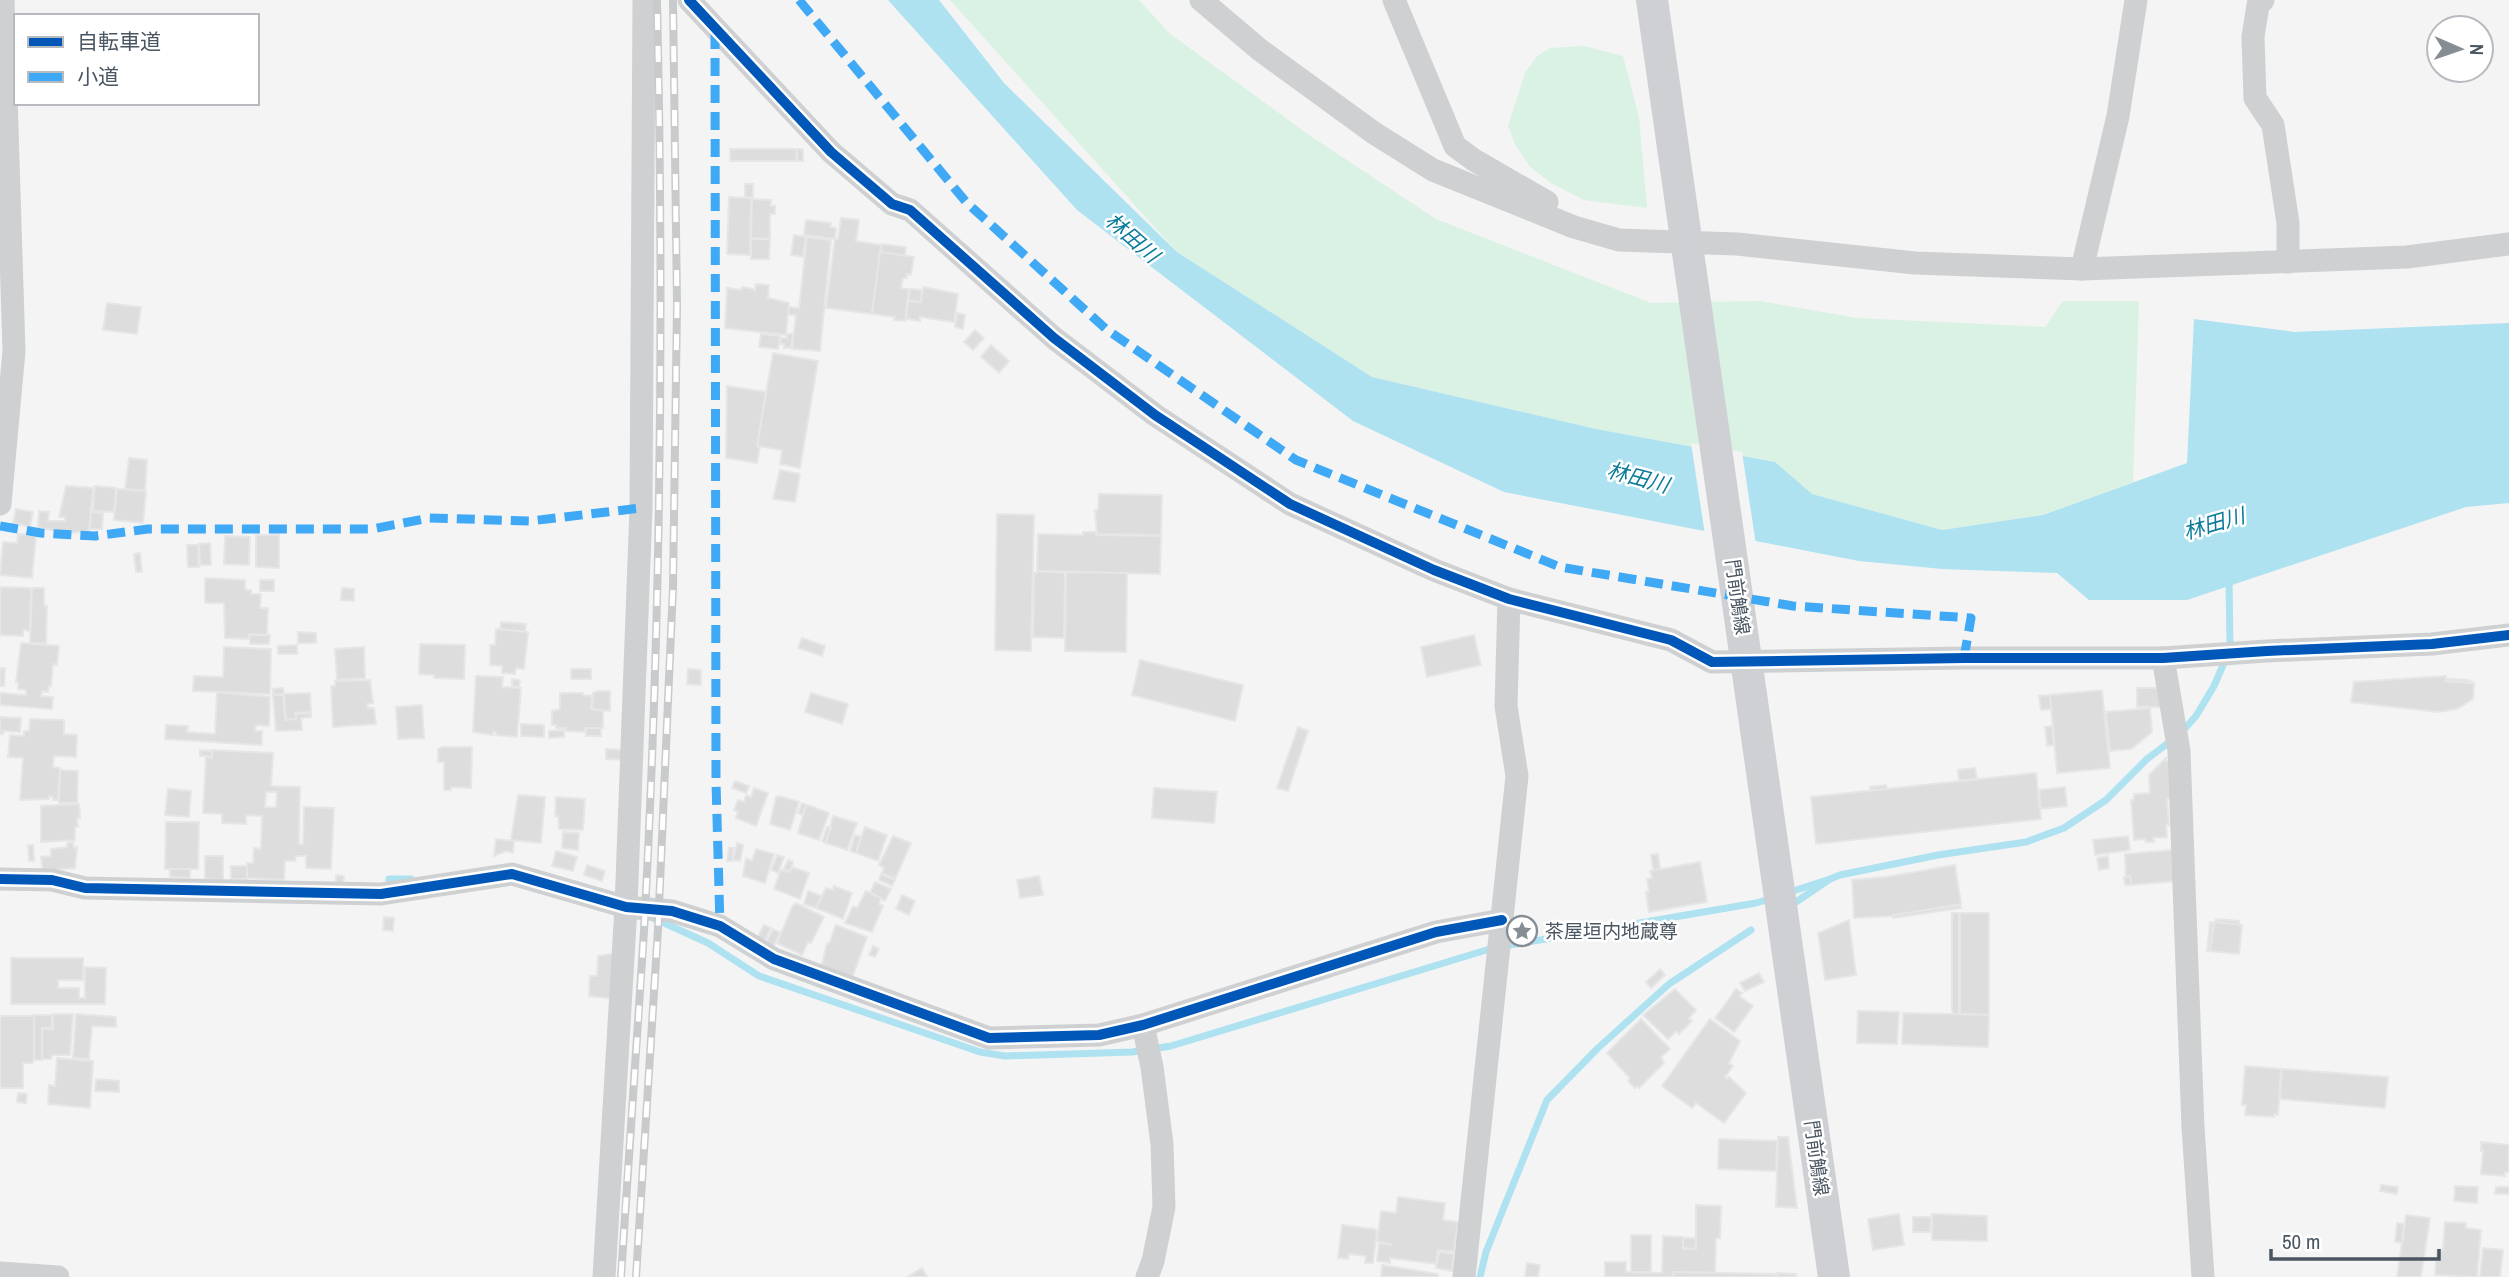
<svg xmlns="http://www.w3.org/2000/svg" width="2509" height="1277" viewBox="0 0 2509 1277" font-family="'Archivo Narrow','Noto Sans JP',sans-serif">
  <rect width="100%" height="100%" fill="#f4f4f4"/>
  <g fill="#d9f2e3">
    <polygon points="950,0 1139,0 1169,33 1312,137 1436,219 1651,303 1760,301 1857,318 2045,327 2063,301 2139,301 2133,482 2043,515 1942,530 1812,494 1775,462 1596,429 1372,377 1177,252"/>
    <polygon points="1584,46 1623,56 1639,117 1647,208 1584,200 1551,183 1530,167 1515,144 1508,126 1525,73 1536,57 1550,48"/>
  </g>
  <polygon fill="#aee2f0" points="888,0 939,0 1004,83 1177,252 1372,377 1596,429 1775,462 1812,494 1942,530 2043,515 2187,463 2194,319 2295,332 2509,323 2509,503 2466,507 2187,600 2089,600 2057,573 1942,569 1859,561 1504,492 1353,421 1077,210"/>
  <polygon fill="#f4f4f4" points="1691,443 1742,452 1756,545 1705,535"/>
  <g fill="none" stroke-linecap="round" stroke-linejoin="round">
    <g stroke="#aee2f0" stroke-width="7">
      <polyline points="389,879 411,879"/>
      <polyline points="1787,893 1830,879"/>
      <polyline points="1796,902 1830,879 1840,875 1938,855 2026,842 2064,828 2106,800 2147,759 2180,734 2196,716 2214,686 2230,649 2229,578"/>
      <polyline points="653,918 708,943 759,976 980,1052 1005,1056 1132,1052 1171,1046 1493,948 1756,903 1773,898"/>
      <polyline points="1480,1277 1486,1252 1547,1100 1598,1048 1669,984 1751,930"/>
    </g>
  </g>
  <g fill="#ddddde" stroke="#e5e6e7" stroke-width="2" fill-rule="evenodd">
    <polygon points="730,149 797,149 796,161 730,161"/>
    <rect x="797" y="149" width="6" height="12"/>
    <rect x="745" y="184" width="8" height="13"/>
    <polygon points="729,197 751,198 750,255 727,254"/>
    <polygon points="752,199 771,200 771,206 775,206 775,214 770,214 770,239 751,238"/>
    <polygon points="841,218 859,220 856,241 881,245 872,314 826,308 835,239 838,239"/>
    <polygon points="806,220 831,223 830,227 836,228 835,239 804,235"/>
    <polygon points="794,235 806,237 803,257 791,255"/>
    <polygon points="807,237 831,240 820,351 792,349 796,315 788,315 789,307 799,308"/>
    <polygon points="751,239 770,239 769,259 751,259"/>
    <polygon points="882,244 906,247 905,256 881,252"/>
    <polygon points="880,252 914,257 911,275 907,274 907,278 903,278 901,288 909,289 905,321 894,320 895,317 872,314"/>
    <polygon points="756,284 769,285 768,298 789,303 786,335 725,328 727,288 742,290 742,287 753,289 755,291"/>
    <polygon points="923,287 958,294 954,322 920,317 920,321 906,319 908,301 921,302"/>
    <polygon points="910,289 922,290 921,302 908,300"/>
    <polygon points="107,303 141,307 137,334 103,330"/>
    <polygon points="957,313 965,315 963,329 955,327"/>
    <polygon points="975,330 984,338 973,350 964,342"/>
    <polygon points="761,334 780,336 778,349 759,347"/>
    <polygon points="787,334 793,334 791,348 784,348 784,344 780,344 781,338 787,338"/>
    <polygon points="991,345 1009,361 999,373 981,357"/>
    <polygon points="773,353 818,361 800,468 780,464 782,450 757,446"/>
    <polygon points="727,386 766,392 757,446 760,447 757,463 726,458"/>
    <polygon points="129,458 147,460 145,491 125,489"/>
    <polygon points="780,470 800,474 795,502 773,499"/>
    <polygon points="66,486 93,488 89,531 72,533 38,528 39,511 49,512 48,521 65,521 65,517 59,517"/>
    <polygon points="95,486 116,488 114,512 93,511"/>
    <polygon points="117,489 146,491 143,523 114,520"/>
    <polygon points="1099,494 1162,495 1161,535 1097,534 1095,510 1098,510"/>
    <polygon points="16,509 33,512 30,527 13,523"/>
    <polygon points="91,512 103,513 102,529 90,529"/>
    <polygon points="997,514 1034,515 1031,651 995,650"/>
    <polygon points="1083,532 1096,532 1096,535 1161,536 1160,574 1037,571 1038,534 1083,535"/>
    <polygon points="18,534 36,535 32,578 0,575 3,542 17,543"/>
    <polygon points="256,535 279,535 279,568 256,567"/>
    <polygon points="225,536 250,537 249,565 224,564"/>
    <polygon points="210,543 211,565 200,565 199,544"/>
    <polygon points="187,545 198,545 199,567 188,567"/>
    <polygon points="140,553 142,572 136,572 134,554"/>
    <polygon points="1037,571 1065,573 1064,638 1033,637 1034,573 1037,573"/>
    <polygon points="1066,572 1127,573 1126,652 1065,651"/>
    <polygon points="205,578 245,580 245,590 251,590 251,594 261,594 260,608 268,608 267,635 249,634 249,639 225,638 224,603 205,603"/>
    <rect x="260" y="580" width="14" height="11"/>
    <polygon points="0,587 31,588 30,631 23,630 23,636 0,635"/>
    <polygon points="32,588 44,588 44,606 47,606 46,643 30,643"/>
    <polygon points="342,588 354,589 354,601 341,600"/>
    <polygon points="501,622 526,624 525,632 500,630"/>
    <polygon points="496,629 528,632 524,669 516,668 515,674 502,673 502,666 490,665 490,645 495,645"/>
    <polygon points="298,632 316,633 316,643 298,643"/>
    <polygon points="250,635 270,635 269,644 250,644"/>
    <polygon points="1474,635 1481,665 1427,677 1421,647"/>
    <polygon points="802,638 825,646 822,656 798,648"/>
    <polygon points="21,643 59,646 57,665 53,664 51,686 49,686 48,692 42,691 41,696 53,697 52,709 0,705 0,693 26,695 26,690 18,689 18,682 16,682"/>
    <polygon points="420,644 465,645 464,679 434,678 434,675 419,674"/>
    <polygon points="297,645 297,654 278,654 278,646"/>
    <polygon points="224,647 271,649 270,694 193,691 194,676 223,677"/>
    <polygon points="364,647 365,678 337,680 335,649"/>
    <polygon points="1140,660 1243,685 1235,721 1132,695"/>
    <polygon points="0,668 5,668 4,686 0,686"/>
    <rect x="571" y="669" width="20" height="10"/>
    <polygon points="688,669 701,670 701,685 687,684"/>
    <polygon points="476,676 503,677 502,687 521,688 517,737 496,735 496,732 493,732 493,735 473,732"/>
    <polygon points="2446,676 2445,681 2474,683 2473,699 2457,709 2438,712 2351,702 2354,682"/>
    <polygon points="512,679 520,680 519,687 512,686"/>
    <polygon points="2446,679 2468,680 2473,683 2446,681"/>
    <polygon points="370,680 373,703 367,704 368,708 374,708 376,724 333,727 331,686 335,686 335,681"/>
    <polygon points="283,688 284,694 273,694 273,689"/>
    <rect x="2137" y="688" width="25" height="19"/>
    <polygon points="2102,690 2110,768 2057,773 2050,695"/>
    <polygon points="598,691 610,691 610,711 592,709 593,693"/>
    <polygon points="217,692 270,697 269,726 256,725 255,731 262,731 262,745 165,739 166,725 188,726 187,732 215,734"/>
    <polygon points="310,693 311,712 295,713 296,719 286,719 284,694"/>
    <polygon points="560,693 583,693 583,695 592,696 591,709 603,711 603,728 585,728 585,732 566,731 566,728 556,728 556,725 552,725 552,711 560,709"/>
    <polygon points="811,693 848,704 842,724 805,712"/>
    <polygon points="273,695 283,695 285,720 296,719 296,714 311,713 311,717 301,718 302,730 276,731"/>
    <polygon points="2050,695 2051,709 2041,710 2039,696"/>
    <polygon points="422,705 424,738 398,739 396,707"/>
    <polygon points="2150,708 2152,732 2131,749 2110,751 2106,712"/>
    <polygon points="0,717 21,718 20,732 3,731 3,734 0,734"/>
    <polygon points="30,719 64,720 64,734 77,735 76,757 54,756 53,767 60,768 58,800 53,800 53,797 49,796 49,799 20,800 23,758 8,757 10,735 24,736 24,731 29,731"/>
    <polygon points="521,724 544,725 544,737 521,736"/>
    <polygon points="2052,726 2054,745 2047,746 2045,727"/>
    <polygon points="1298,727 1308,731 1288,791 1277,788"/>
    <rect x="586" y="728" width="15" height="8"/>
    <polygon points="564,730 564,737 549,738 549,731"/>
    <polygon points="442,747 472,747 471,788 451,787 451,790 444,790 444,762 438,762 438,749"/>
    <polygon points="606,749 625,750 625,760 606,759"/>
    <polygon points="200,750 212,751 211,756 200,756"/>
    <path d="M212,750L273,753L271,786L300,787L299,844H303L304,807L334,808L331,869L306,868V856H296L295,861H285L284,880L247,878V863H253L254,848L261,849L262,816L246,815V824L222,823V814L203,813L206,757L212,758ZM266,792H277L276,807H265Z"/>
    <polygon points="2166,758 2166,761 2169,761 2170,798 2167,799 2169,825 2166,825 2167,837 2153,838 2154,842 2146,842 2145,839 2134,840 2131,800 2134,800 2134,794 2150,793 2149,775"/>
    <polygon points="1975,768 1977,779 1959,781 1958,770"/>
    <polygon points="60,770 78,771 77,803 59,803"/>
    <polygon points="2036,773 2041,819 1816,844 1811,797"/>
    <polygon points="735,781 749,786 746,793 732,788"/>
    <polygon points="1886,785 1887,789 1870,790 1870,787"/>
    <polygon points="2065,787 2067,806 2041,809 2039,790"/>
    <polygon points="754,788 768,793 756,826 736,818 738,812 734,810 738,800 744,802 746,795 751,797"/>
    <polygon points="1154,788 1217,792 1214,823 1152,818"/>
    <polygon points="168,789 191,791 189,817 165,815"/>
    <polygon points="518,795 545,797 541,843 511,840"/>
    <polygon points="779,796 799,802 790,830 770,824 776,797"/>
    <polygon points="556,797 585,799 583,830 559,829 558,816 555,816"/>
    <polygon points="802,803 807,805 802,815 798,813"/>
    <polygon points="79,804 80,818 77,818 78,827 75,827 75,840 41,842 41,806"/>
    <polygon points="808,805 829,813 819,840 798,833 806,806"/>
    <polygon points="833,816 857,823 847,850 826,843"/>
    <polygon points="166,822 199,822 198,869 165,869"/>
    <polygon points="827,827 831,828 825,843 822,841"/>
    <polygon points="865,827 887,835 878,861 856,853"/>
    <polygon points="563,832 579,833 578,850 562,848"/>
    <polygon points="855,835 861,837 856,853 850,851"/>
    <polygon points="893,836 911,843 895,879 882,873 884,868 879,865"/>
    <polygon points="2128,836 2130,850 2095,855 2093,840"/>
    <polygon points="496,839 514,841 513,853 506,851 494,856"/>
    <polygon points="73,842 74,848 77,847 75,868 43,871 41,857 51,856 51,849 67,847 67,843"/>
    <polygon points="737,843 743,845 740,861 733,860"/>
    <polygon points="28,845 33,845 34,861 29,861"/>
    <polygon points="729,848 733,848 732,861 727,861"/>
    <polygon points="756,849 774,854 765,883 743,876 746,858 752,861"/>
    <polygon points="2173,850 2176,881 2131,885 2130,876 2126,877 2125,854"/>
    <polygon points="556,851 577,857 573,871 552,866"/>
    <polygon points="1658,854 1660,869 1653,870 1651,855"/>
    <polygon points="777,855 784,857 778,873 771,870"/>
    <polygon points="205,856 223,856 223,880 205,879"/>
    <polygon points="2108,856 2109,868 2099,870 2097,858"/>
    <polygon points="788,860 793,862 790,871 784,869"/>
    <polygon points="1700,862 1707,902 1649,912 1646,892 1649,892 1647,879 1652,878 1650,871"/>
    <polygon points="587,865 605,871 602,881 584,875"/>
    <polygon points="1955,865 1961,904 1892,916 1854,918 1852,880 1886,877"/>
    <rect x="231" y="866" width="16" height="13"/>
    <polygon points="792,867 809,873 800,899 774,889 781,870 790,872"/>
    <polygon points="170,869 190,869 190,878 170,877"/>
    <polygon points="881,874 895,880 892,886 879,880"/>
    <polygon points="336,875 344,876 343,885 336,884"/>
    <polygon points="1039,876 1043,895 1020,898 1017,880"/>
    <polygon points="2124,877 2130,877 2131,885 2125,885"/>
    <polygon points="875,882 891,889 885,901 870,893"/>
    <polygon points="834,886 852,893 843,919 816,908 826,888 833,890"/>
    <polygon points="808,891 822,896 816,908 804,904"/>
    <polygon points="866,891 881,898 879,904 883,906 872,932 845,923 853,906 857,908"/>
    <polygon points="902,895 915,901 909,915 896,909"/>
    <polygon points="796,903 824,917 811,943 808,942 802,955 777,943 792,907"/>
    <polygon points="1960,905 1961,908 1893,918 1893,915"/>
    <polygon points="1952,913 1959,913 1959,1014 1954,1014 1952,1010"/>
    <polygon points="1960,913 1989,913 1989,1015 1960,1014"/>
    <polygon points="384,917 394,918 393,931 383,930"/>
    <polygon points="2216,919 2239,921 2239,925 2216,922"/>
    <polygon points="1849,920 1856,975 1825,980 1818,933"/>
    <polygon points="2210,922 2213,923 2210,951 2207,951"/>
    <polygon points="2214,922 2242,925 2239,954 2210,951"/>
    <polygon points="1524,924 1526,938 1512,940 1509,926"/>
    <polygon points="764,925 771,928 764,943 757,939"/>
    <polygon points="836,925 867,937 852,978 822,965 827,943 829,944"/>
    <polygon points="773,929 780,933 773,947 766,943"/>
    <polygon points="873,946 879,949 875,957 869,955"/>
    <polygon points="616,953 615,999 589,996 590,976 597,976 598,956"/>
    <polygon points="11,958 83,958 83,980 58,980 58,988 79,988 79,998 85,998 85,967 106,968 105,1004 11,1004"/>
    <polygon points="1660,969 1665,975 1651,988 1646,982"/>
    <polygon points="1759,973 1764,982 1745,991 1740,983"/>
    <polygon points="1675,989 1696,1010 1689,1018 1692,1021 1679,1034 1676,1031 1668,1039 1643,1015"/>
    <polygon points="1736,989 1742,993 1739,996 1753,1006 1734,1032 1715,1018"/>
    <polygon points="1858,1011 1899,1012 1897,1044 1857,1043"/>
    <polygon points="1903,1013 1989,1015 1988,1047 1902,1044"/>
    <polygon points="53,1014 73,1014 70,1055 52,1055 51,1059 42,1059 42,1029 53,1029"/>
    <polygon points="76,1014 116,1017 116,1027 92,1026 89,1059 73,1058"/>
    <polygon points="34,1015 52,1015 52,1028 42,1028 42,1060 34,1060"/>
    <polygon points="0,1016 34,1016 34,1060 32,1063 23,1063 23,1088 0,1088"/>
    <polygon points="1641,1019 1670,1049 1661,1057 1664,1063 1639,1088 1637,1086 1635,1088 1628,1081 1630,1078 1628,1076 1607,1053"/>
    <polygon points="1710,1019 1740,1041 1729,1063 1733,1066 1725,1077 1727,1079 1729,1077 1746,1093 1724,1123 1696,1103 1692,1108 1662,1086"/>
    <polygon points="57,1058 93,1061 90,1108 48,1104 49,1085 55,1086"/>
    <polygon points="2245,1066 2281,1069 2278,1115 2274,1114 2274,1117 2245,1115 2246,1105 2242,1105"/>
    <polygon points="2282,1069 2388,1077 2385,1108 2280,1099"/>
    <polygon points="96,1079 119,1081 119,1092 95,1091"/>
    <polygon points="18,1093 27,1094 26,1103 17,1102"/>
    <polygon points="1778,1137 1788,1137 1797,1208 1776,1207"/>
    <polygon points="1719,1139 1777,1141 1776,1171 1718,1169"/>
    <polygon points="2481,1142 2509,1145 2509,1172 2505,1172 2505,1176 2481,1174 2483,1151 2481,1151"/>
    <polygon points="2381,1185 2398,1187 2397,1194 2380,1191"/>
    <polygon points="2455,1186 2478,1187 2477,1203 2454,1201"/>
    <polygon points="2496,1187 2509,1187 2509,1194 2495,1194"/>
    <polygon points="1398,1197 1445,1203 1443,1220 1458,1222 1454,1252 1438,1250 1436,1264 1390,1258 1390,1263 1377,1261 1379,1243 1392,1245 1377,1241 1381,1211 1396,1213"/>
    <polygon points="1696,1205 1721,1206 1720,1238 1716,1238 1715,1273 1673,1272 1673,1276 1665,1277 1605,1277 1605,1262 1626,1262 1626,1272 1662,1273 1663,1236 1683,1237 1683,1249 1696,1249"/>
    <polygon points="1899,1214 1904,1245 1873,1250 1868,1219"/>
    <polygon points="1932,1214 1987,1216 1987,1241 1932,1240"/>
    <polygon points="2406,1215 2430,1218 2421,1277 2397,1277"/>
    <polygon points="1913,1217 1931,1217 1930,1232 1913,1232"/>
    <polygon points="2445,1222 2466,1223 2466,1228 2481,1230 2477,1277 2435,1275 2437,1250 2443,1250"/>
    <polygon points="2397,1223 2404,1224 2402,1243 2395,1242"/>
    <polygon points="1342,1225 1374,1229 1377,1231 1373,1263 1365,1263 1366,1256 1349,1254 1348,1259 1338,1258"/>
    <rect x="1631" y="1235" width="20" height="37"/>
    <polygon points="1683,1238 1696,1238 1695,1249 1683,1248"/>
    <polygon points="2483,1248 2503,1250 2500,1277 2480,1277"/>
    <polygon points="1439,1252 1454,1254 1452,1271 1436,1268"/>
    <polygon points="1527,1263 1540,1265 1538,1277 1525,1277"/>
    <polygon points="1382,1265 1438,1274 1438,1277 1381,1277"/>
    <polygon points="922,1268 927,1277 907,1277"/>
    <polygon points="1674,1272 1775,1274 1775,1277 1673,1277"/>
    <polygon points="1777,1273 1796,1274 1796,1277 1777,1277"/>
  </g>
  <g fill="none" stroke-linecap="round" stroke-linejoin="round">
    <g stroke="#ced0d2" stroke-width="23">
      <polyline points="689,0 831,152 892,204 910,210 1054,338 1155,415 1290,504 1434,570 1509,599 1671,640 1712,662 1964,658 2163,658 2267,651 2432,644 2509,635"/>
      <polyline points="1201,0 1260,50 1374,133 1433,170 1574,227 1619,240 1737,244 1915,263 2082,269 2407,257 2509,244"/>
      <polyline points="1394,0 1455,146 1474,160 1547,202"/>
      <polyline points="2263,0 2258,5 2253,37 2255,98 2273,125 2288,223 2288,262"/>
      <polyline points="2082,269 2118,116 2136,0"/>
      <polyline points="0,504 14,351 3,0"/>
      <polyline points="2163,658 2179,751 2193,1127 2203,1277"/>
      <polyline points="0,879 52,880 85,888 381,894 512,874 626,907 672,911 720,926 774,959 989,1038 1099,1035 1143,1025 1436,932 1502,920"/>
      <polyline points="1143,1025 1152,1067 1162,1144 1164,1207 1153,1261 1147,1277"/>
      <polyline points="0,1273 58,1277"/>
      <polyline points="604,1277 626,907 641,508 644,0"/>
      <polyline points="1464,1277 1517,776 1506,706 1509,599"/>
    </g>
    <polyline stroke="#ced0d4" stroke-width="32" points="1652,0 1834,1277"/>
    <g stroke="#c9cacc" stroke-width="8">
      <g id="rail">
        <path d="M621,1277C628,1162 637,1046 644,931C661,622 664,309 657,0"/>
        <polyline points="636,1277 658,929 673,587 677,305 673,0"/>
      </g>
    </g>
    <use href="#rail" stroke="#fff" stroke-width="5" stroke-dasharray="16" stroke-linecap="butt"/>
    <g stroke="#3fa9f5" stroke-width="9" stroke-dasharray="18 9" stroke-linecap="butt">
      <polyline points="799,0 966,202 1106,329 1296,460 1560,567 1793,606 1971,618 1964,658"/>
      <polyline points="715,31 716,782 720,926"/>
      <polyline points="0,526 41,533 95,536 148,529 372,529 429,518 530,521 641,508"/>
    </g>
    <g stroke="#fff" stroke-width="15">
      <g id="cycleway">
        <polyline points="689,0 831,152 892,204 910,210 1054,338 1155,415 1290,504 1434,570 1509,599 1671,640 1712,662 1964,658 2163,658 2267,651 2432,644 2509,635"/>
        <polyline points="0,879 52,880 85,888 381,894 512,874 626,907 672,911 720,926 774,959 989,1038 1099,1035 1143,1025 1436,932 1502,920"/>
      </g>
    </g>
    <use href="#cycleway" stroke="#0057b8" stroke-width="10"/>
  </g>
  <defs>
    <g id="sight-ring" transform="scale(1.575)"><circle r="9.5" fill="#fff" stroke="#868d94" stroke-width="1.5"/><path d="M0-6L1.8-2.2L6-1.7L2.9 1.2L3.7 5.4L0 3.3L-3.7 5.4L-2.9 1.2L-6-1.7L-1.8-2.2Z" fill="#868d94"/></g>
  </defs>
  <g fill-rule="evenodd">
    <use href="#sight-ring" x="1522" y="931"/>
  </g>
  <g text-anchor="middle" stroke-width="5" stroke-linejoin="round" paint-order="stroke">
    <g font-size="19" fill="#4a5661" stroke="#fff">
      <text transform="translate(1738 597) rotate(82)" y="7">門前鵤線</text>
      <text transform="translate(1817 1158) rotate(82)" y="7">門前鵤線</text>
    </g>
    <g font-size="19" fill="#4a5661" stroke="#fff" text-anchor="start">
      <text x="1545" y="938">茶屋垣内地蔵尊</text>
    </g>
    <g font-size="21" font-style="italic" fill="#0c7c9b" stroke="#fff">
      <text transform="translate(1132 238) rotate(41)" y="7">林田川</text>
      <text transform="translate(1638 478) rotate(15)" y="7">林田川</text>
      <text transform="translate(2214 524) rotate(-16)" y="7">林田川</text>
    </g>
  </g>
  <rect x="14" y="14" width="245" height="91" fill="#ffffff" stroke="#b7bbc0" stroke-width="2"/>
  <rect x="28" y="37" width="35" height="10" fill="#0057b8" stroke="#b7bbc0" stroke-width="2"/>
  <text x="77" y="49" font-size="21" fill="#4a5661">自転車道</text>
  <rect x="28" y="72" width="35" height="10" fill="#3fa9f5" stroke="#b7bbc0" stroke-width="2"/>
  <text x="77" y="84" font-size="21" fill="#4a5661">小道</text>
  <g transform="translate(2460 49) rotate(92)"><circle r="33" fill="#ffffff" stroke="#b7bbc0" stroke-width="2"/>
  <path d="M0-5L12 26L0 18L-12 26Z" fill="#868d94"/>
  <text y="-10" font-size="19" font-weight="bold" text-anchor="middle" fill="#4a5661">N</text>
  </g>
  <path d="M2271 1249v10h168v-10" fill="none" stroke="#4a5661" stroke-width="3.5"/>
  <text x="2282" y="1249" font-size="21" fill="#4a5661" stroke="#ffffff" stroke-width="5" paint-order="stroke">50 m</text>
</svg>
